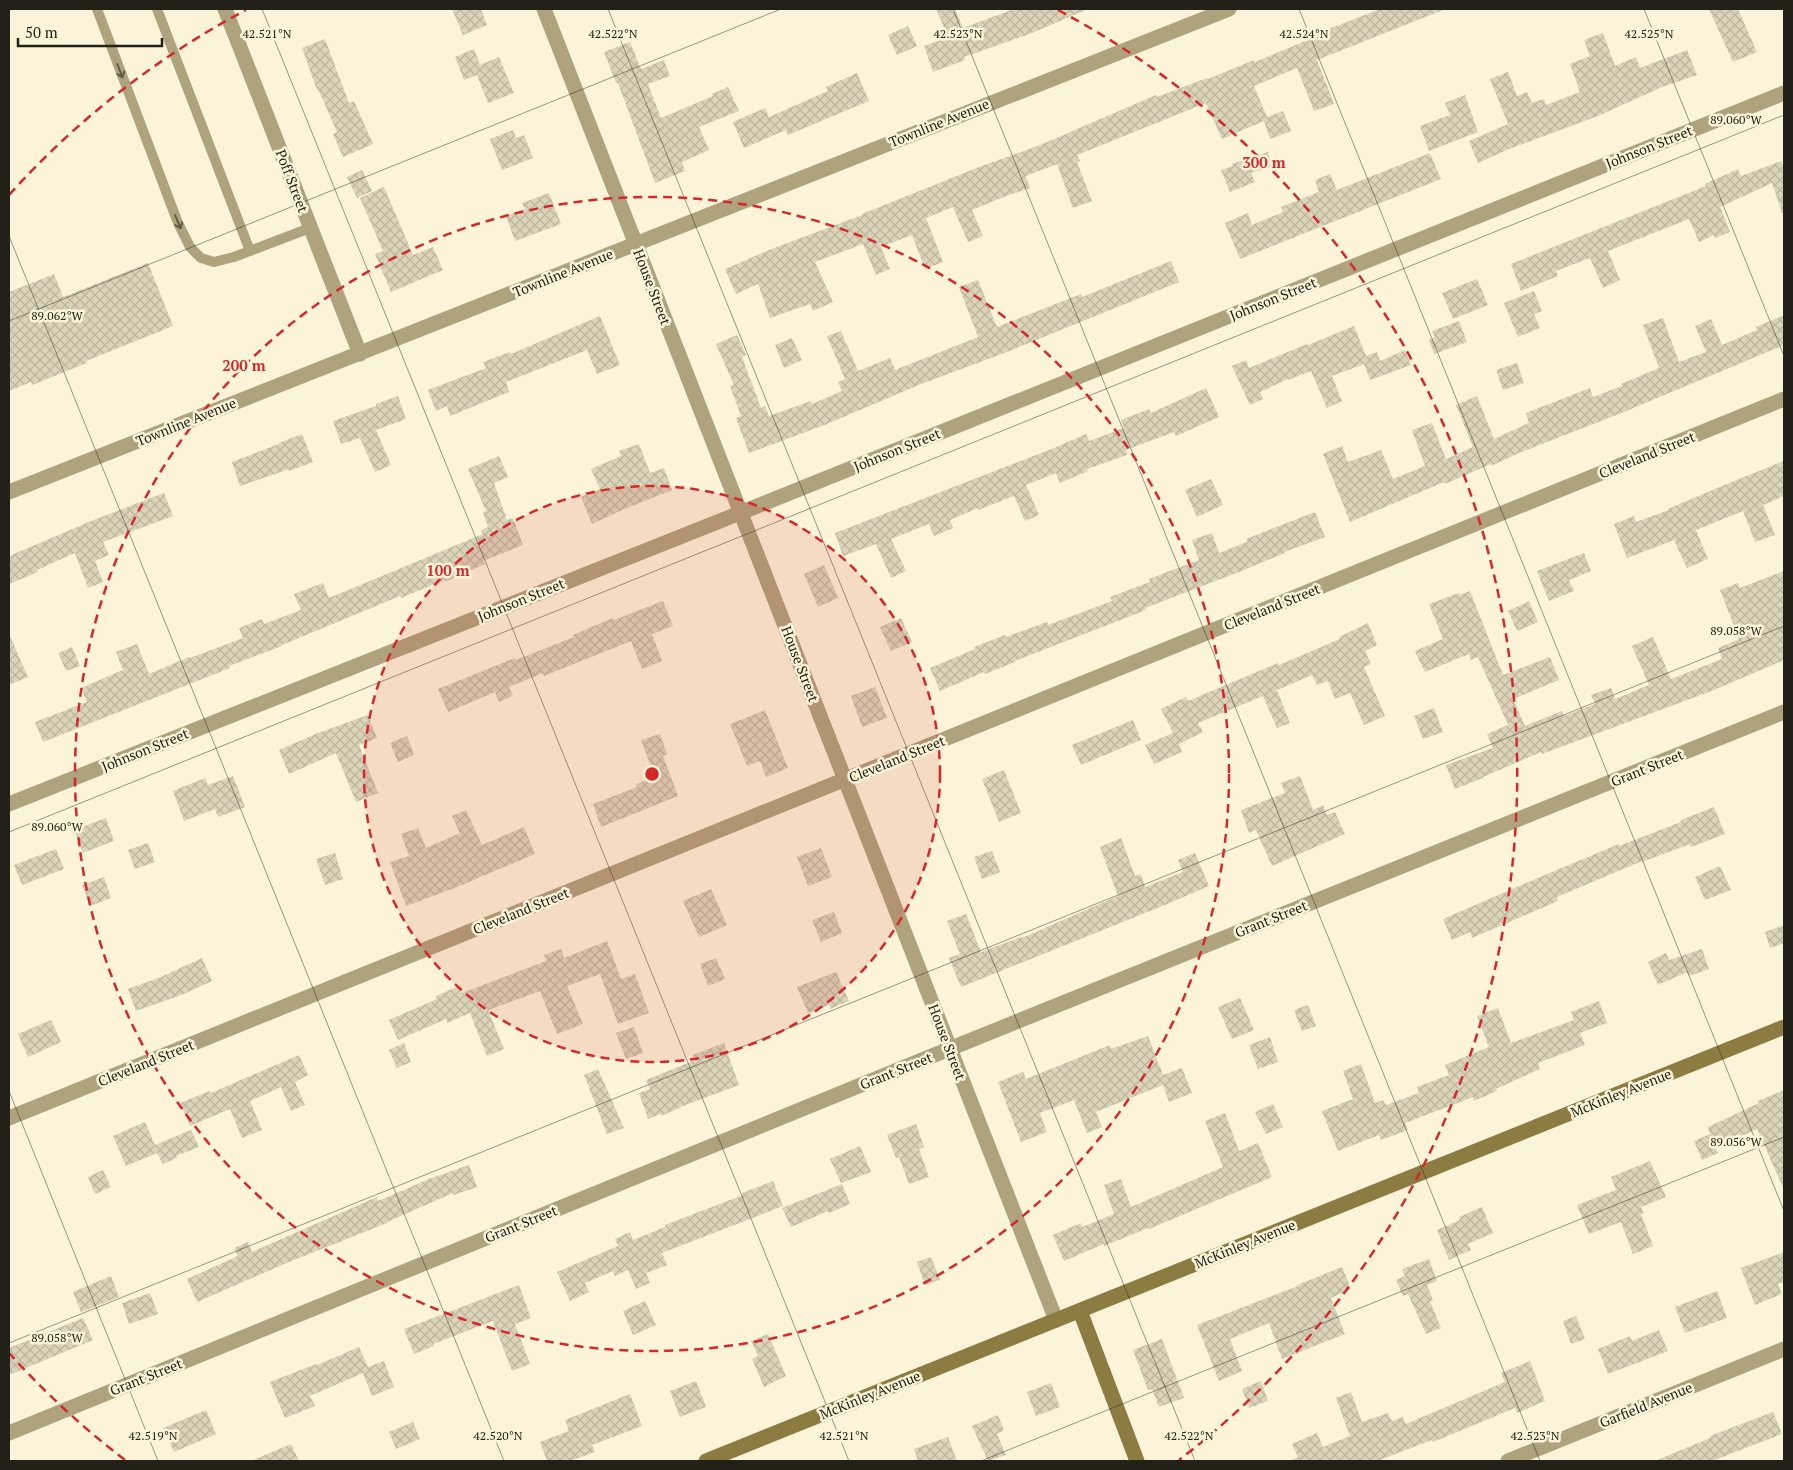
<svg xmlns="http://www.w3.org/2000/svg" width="1793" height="1470" viewBox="0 0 1793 1470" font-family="'PT Serif',serif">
  <defs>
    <pattern id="building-cross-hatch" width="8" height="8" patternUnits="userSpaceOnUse" patternTransform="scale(1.25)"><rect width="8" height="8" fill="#dbd4b9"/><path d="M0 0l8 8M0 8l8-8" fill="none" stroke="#bcb69e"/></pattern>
  </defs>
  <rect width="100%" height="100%" fill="#fbf4d9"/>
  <g fill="url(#building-cross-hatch)">
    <polygon points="452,9 481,9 487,25 463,35"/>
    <polygon points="936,9 955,9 963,28 1014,9 1088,9 1032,33 964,57 965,60 933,72 924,46 948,37"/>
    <polygon points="1380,9 1443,10 1317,60 1334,104 1314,111 1297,68 1254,86 1267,117 1283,111 1291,131 1270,139 1264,121 1222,139 1206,103 1077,155 1080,161 1077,162 1092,201 1073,208 1057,164 1026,176 1030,188 1006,196 972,210 983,236 968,242 953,207 926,218 943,262 925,269 912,235 881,247 890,269 876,275 863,244 815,262 833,302 813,311 810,304 770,318 758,284 736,294 725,269 769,250 862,215 862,214 979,167 1040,145 1156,95 1157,97 1207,78 1208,79 1254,60 1255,62 1317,36 1316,34"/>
    <polygon points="1709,9 1738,9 1757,52 1733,62"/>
    <polygon points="908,26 917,46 897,55 888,35"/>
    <polygon points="1603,33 1615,66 1636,57 1640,68 1687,50 1697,75 1662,87 1598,116 1509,149 1478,163 1469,141 1508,124 1490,79 1508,72 1517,96 1527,92 1532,103 1544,99 1546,105 1580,92 1570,64 1590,56 1584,40"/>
    <polygon points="325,39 349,103 354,101 373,144 343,157 333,134 337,132 318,89 317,90 302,48"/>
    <polygon points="630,42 641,69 664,60 670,76 648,84 661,118 713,96 712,94 728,87 739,111 699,127 709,150 682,162 685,171 655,183 618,83 616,83 604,52"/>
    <polygon points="474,49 480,65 499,57 514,93 488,103 477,75 464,80 455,57"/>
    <polygon points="857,73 869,101 788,135 786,130 744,148 733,122 765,108 769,117 828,91 826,87"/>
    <polygon points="1465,95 1478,132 1429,151 1420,126 1450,115 1445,103"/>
    <polygon points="513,130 516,138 524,135 533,158 502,170 490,139"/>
    <polygon points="1268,152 1272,166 1251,173 1255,182 1230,192 1221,170 1233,166 1232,164"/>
    <polygon points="1430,153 1441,179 1240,259 1225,223 1248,213 1252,225 1283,212 1281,207 1319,192 1315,180 1330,174 1337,190"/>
    <polygon points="1781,161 1784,169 1784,212 1782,213 1772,183 1720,207 1730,232 1715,238 1714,235 1699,242 1689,219 1608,251 1620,280 1603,288 1590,258 1556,271 1558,276 1521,291 1511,264 1706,186 1705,184 1738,169 1741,176"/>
    <polygon points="362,170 372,191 357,198 347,177"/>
    <polygon points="384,187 413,255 433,247 443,270 391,292 375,254 383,251 360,198"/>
    <polygon points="549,193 561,224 515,241 506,216 525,209 522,203"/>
    <polygon points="1171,261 1179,282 1007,352 921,384 827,424 749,453 736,418 741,416 730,386 734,385 716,344 737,335 746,355 742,357 761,408 765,406 769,416 811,401 812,404 842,391 838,382 845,379 827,336 841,331 858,371 890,358 895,370 978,337 959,287 978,280 997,327 1081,294 1082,297"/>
    <polygon points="148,263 173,326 86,361 87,363 32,385 31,382 9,391 9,292 54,274 63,297"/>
    <polygon points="1477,279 1488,305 1453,319 1442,293"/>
    <polygon points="1534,291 1542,311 1534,314 1540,328 1518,337 1504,303"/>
    <polygon points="1784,315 1784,345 1619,414 1519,453 1491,466 1491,464 1445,484 1444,482 1350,522 1323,454 1342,446 1348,462 1381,450 1393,479 1425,466 1412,430 1432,423 1446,459 1473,447 1456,405 1477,396 1494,439 1529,423 1526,413 1590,388 1593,397 1622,386 1621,384 1659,368 1643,325 1663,318 1679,362 1706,352 1695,326 1711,319 1722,345 1757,330 1756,327"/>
    <polygon points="600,316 620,365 597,374 587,350 506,382 509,392 450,416 447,406 436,411 428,390 486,368 483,362 510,352 511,354"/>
    <polygon points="1459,321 1467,342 1434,354 1429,340 1435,337 1432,331"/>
    <polygon points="1354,326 1366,356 1377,352 1380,361 1405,350 1411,365 1370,380 1364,364 1332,376 1342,401 1327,408 1311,371 1288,380 1288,379 1260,392 1263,399 1250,405 1232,366 1246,360 1249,368 1307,344 1308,345"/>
    <polygon points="792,338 802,360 784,368 775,345"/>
    <polygon points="1517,363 1524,383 1503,390 1496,370"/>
    <polygon points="1206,388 1219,417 1176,436 1174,432 1126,450 1127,455 1087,469 1088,471 1060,483 1056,473 1026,485 1039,515 1025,521 1014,496 978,510 978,508 950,520 953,528 934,536 929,524 891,539 906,571 891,578 876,544 843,556 835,533 1054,448 1086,434 1089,441 1124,428 1121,420 1149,409 1151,413"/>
    <polygon points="398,396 406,419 376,430 391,465 375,472 360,438 341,444 333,421 376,406 376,404"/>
    <polygon points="302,434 313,462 289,471 289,469 240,486 232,462 279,444 279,443"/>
    <polygon points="639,444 650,473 664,468 672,490 622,510 592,524 581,497 600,489 591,469 621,456 619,451"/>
    <polygon points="499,456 508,477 494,483 507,520 513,518 523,545 483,561 485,564 445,582 444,580 401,598 400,596 282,645 282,646 229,666 230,668 43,742 35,722 87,702 81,688 123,670 116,652 137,644 149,674 189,657 190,658 243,638 239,628 262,619 264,624 301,610 294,594 323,583 329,598 483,534 481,530 488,527 483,512 486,511 468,469"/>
    <polygon points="1784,461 1784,496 1763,505 1775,535 1755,542 1743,511 1696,530 1708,559 1687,568 1674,540 1627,558 1614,524 1634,516 1636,522 1669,510 1668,509 1717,488"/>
    <polygon points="1211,479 1223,505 1197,517 1185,490"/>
    <polygon points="164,493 173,516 103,542 109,555 95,561 103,582 88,588 75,553 37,570 38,572 9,584 9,556 96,519"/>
    <polygon points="1315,512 1325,537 1284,552 1285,553 1239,572 1145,608 1146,610 1015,661 1015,662 985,674 984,672 940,691 930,668 975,649 974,647 1005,635 1006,637 1047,622 1048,625 1112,601 1110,597 1150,582 1149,579 1199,560 1192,540 1212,533 1219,553 1247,542 1246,539"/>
    <polygon points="1584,553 1591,571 1569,580 1574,591 1549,601 1537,571"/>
    <polygon points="824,565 838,598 818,607 804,574"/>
    <polygon points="1784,571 1784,660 1714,690 1542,754 1541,752 1483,777 1483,778 1455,789 1446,765 1493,748 1487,734 1508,725 1478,657 1471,660 1469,654 1425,672 1415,651 1443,639 1429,604 1459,593 1460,595 1470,591 1503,675 1550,657 1559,680 1513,699 1525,726 1562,711 1564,716 1595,704 1591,695 1611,688 1615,699 1649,685 1632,646 1653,637 1671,679 1722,659 1718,648 1739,639 1720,590 1738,583 1740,588"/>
    <polygon points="663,601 673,626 652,634 662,661 642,669 631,641 544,676 543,673 509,687 513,696 499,702 495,692 448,712 438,689 515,658 516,660 574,637 573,635 613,618 614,620"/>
    <polygon points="1529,601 1538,622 1517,631 1508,611"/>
    <polygon points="901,618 912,642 891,651 880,627"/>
    <polygon points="1368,623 1377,645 1365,651 1371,664 1364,667 1385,716 1364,725 1350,693 1335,699 1328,681 1317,685 1312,675 1277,690 1290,723 1277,728 1263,696 1198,723 1203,732 1179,744 1182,752 1154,764 1145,745 1173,733 1161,709 1186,697 1188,701 1278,663 1279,665 1340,639 1339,637"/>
    <polygon points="9,634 28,677 9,685"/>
    <polygon points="72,647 80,666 66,671 58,653"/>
    <polygon points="875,687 887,718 862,727 851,696"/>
    <polygon points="1434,708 1443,732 1423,739 1414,716"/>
    <polygon points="765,710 788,768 766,777 760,761 747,766 730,724"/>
    <polygon points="368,715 377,738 359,745 378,793 356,802 336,753 289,774 279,750 318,733"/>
    <polygon points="1133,720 1141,740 1081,765 1072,745"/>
    <polygon points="660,734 667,754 663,756 678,796 601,827 593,804 637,787 636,784 655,777 641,740"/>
    <polygon points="407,736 414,755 398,762 390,743"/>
    <polygon points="1004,770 1021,813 999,822 982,779"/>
    <polygon points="233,776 245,807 218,817 215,809 184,821 173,791 205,778 208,785"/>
    <polygon points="1300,776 1313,810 1323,805 1327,815 1335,812 1345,834 1272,866 1256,830 1249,833 1241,810 1285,793 1281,783"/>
    <polygon points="1714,807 1725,834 1691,847 1690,844 1642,862 1642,861 1557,897 1558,901 1472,938 1470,932 1452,940 1443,919 1547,874 1619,844 1619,846 1681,822 1681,820"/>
    <polygon points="466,810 482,845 524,827 535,854 457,887 406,906 390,862 409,856 401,834 418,828 426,848 460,833 452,816"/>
    <polygon points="106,818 114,841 83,853 74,830"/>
    <polygon points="1121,838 1135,876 1141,874 1145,887 1183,872 1178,860 1195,853 1209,886 1165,905 961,987 949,958 960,954 947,921 966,914 981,952 1021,937 1022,938 1118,896 1100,847"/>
    <polygon points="148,843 155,862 135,869 128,850"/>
    <polygon points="821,848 832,877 808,886 797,857"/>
    <polygon points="56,849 64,869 22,885 14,865"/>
    <polygon points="992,851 1000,872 982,879 974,857"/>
    <polygon points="335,853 343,879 325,885 316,859"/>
    <polygon points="1720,866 1731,890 1705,900 1695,877"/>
    <polygon points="104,877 111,898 90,906 82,885"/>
    <polygon points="711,889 727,925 699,937 683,901"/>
    <polygon points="834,912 842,933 821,942 812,920"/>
    <polygon points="1784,925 1784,943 1770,948 1765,932"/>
    <polygon points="607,941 621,979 635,974 649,1013 618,1024 600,974 567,986 583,1024 557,1034 540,991 488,1010 504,1049 487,1056 470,1013 447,1023 446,1019 398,1040 389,1020 437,999 436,996 459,986 462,993 546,961 544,955 561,949 564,958"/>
    <polygon points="1702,949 1709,969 1689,976 1687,972 1658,985 1648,962 1666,953 1669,960"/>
    <polygon points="202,958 212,981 184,994 136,1011 128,989 161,977"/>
    <polygon points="716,958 725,979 708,986 700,964"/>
    <polygon points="836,972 849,1001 830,1009 829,1005 808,1013 797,987"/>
    <polygon points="1240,998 1254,1030 1232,1039 1218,1007"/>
    <polygon points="1599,1001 1607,1023 1580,1033 1585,1045 1538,1063 1540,1069 1496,1089 1497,1091 1474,1101 1473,1097 1405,1123 1408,1130 1381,1140 1379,1135 1338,1151 1322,1111 1353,1099 1343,1071 1361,1064 1375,1103 1383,1100 1386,1105 1419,1093 1417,1087 1449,1075 1445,1065 1489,1047 1477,1016 1498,1008 1511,1043 1574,1020 1571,1012"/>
    <polygon points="1308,1005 1316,1026 1302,1031 1294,1010"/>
    <polygon points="51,1020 61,1042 28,1057 18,1034"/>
    <polygon points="634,1027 643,1053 626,1059 616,1033"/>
    <polygon points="1148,1036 1163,1075 1182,1068 1192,1093 1169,1102 1163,1085 1096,1112 1102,1127 1087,1133 1074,1100 1040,1113 1047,1132 1021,1142 998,1082 1023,1072 1026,1079 1110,1045 1111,1049"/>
    <polygon points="1270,1037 1278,1062 1258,1069 1249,1045"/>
    <polygon points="404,1043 411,1062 397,1068 389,1050"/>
    <polygon points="724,1043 739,1085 688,1104 661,1116 660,1114 648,1119 639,1093 650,1089 646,1080 695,1060 693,1055"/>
    <polygon points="299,1055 308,1075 295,1082 305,1105 291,1111 281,1087 250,1101 262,1130 242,1138 230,1109 190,1126 180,1103 210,1091 211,1093"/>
    <polygon points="598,1069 624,1128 607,1134 584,1075"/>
    <polygon points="1784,1090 1784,1190 1757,1129 1716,1148 1718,1153 1702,1160 1694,1141 1710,1134 1708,1127 1759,1103 1758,1101"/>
    <polygon points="1273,1104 1283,1127 1266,1134 1255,1112"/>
    <polygon points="1225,1113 1239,1151 1258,1143 1272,1177 1149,1229 1148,1228 1104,1246 1104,1244 1064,1261 1053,1235 1081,1223 1082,1227 1114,1214 1104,1185 1121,1179 1131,1207 1223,1167 1205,1121"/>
    <polygon points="145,1122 155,1145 191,1130 199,1147 176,1156 177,1158 163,1164 157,1153 126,1166 113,1136"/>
    <polygon points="916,1124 924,1147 919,1149 929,1177 909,1184 899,1157 896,1158 887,1135"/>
    <polygon points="860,1146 871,1172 841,1183 830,1159"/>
    <polygon points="1650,1161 1666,1197 1641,1207 1644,1213 1641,1214 1653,1246 1633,1254 1621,1222 1589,1234 1577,1205 1616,1190 1611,1177"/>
    <polygon points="469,1165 477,1187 454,1195 453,1193 387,1222 387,1223 289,1262 197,1302 187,1279 238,1256 234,1248 248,1242 252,1252 377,1197 378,1201 429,1179"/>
    <polygon points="103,1170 111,1187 95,1194 88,1177"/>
    <polygon points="773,1181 783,1206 662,1253 667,1265 646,1273 650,1283 636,1289 628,1270 615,1276 613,1271 585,1283 589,1292 570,1301 557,1272 618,1246 615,1239 630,1232 633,1240 665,1227 665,1225 743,1195 742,1193"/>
    <polygon points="842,1184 850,1204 829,1213 828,1211 791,1227 782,1208"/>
    <polygon points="1482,1207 1493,1233 1468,1244 1471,1250 1449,1260 1437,1230 1460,1220 1459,1217"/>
    <polygon points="1784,1252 1784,1282 1778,1284 1782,1294 1755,1305 1741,1268"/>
    <polygon points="931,1257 940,1280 925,1285 917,1262"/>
    <polygon points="1429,1259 1437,1281 1427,1285 1433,1300 1430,1301 1441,1328 1426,1334 1408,1294 1403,1296 1396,1280 1405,1276 1402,1269"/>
    <polygon points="1342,1267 1351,1289 1331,1298 1345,1334 1282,1359 1269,1323 1230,1339 1242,1371 1219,1381 1197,1325 1298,1286 1297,1285"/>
    <polygon points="111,1276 119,1297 81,1312 73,1292"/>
    <polygon points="519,1285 531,1318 515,1324 530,1364 512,1371 493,1321 433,1344 434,1346 414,1354 404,1329"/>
    <polygon points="1717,1291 1727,1318 1685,1333 1675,1307"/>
    <polygon points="150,1293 158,1314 129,1324 122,1303"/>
    <polygon points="645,1301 656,1325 633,1335 623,1311"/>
    <polygon points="1576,1316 1585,1339 1571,1344 1563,1321"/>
    <polygon points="83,1318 93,1340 9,1375 9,1348"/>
    <polygon points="1659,1330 1668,1351 1608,1374 1598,1349 1630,1336 1632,1341"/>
    <polygon points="768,1334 786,1376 764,1387 752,1359 758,1356 751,1341"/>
    <polygon points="1162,1339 1184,1398 1159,1407 1152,1389 1148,1390 1133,1350"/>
    <polygon points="359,1347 368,1367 384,1361 394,1387 372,1396 363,1373 310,1396 315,1406 285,1418 270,1382 316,1364 317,1365"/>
    <polygon points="1530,1361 1545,1401 1517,1413 1515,1408 1433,1442 1432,1440 1377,1461 1289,1461 1298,1457 1292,1444 1317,1433 1323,1447 1350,1436 1336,1398 1351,1392 1362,1422 1388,1413 1392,1421 1403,1417 1406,1424 1505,1382 1501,1373"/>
    <polygon points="696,1381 706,1407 680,1417 670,1391"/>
    <polygon points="1261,1381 1268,1401 1249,1408 1242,1389"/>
    <polygon points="1051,1383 1060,1407 1036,1416 1027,1392"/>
    <polygon points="630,1394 642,1426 592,1445 595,1452 570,1461 547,1461 540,1442 569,1431 565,1420"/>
    <polygon points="206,1410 216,1434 174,1452 163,1428"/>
    <polygon points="1773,1412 1782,1434 1712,1461 1655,1461 1710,1438 1710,1436"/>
    <polygon points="998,1415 1004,1430 997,1434 1006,1455 988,1461 972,1426"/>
    <polygon points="413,1422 420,1439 396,1449 389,1432"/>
    <polygon points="948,1437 957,1461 918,1461 914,1449"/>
    <polygon points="291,1444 299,1461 251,1461"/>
  </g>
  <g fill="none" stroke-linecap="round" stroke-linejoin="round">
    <g stroke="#aea37d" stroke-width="10">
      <polyline points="97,9 178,223 190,247 201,258 214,262 234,257 310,228"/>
      <polyline points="157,9 250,251"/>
    </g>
    <g stroke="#aea37d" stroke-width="15">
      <polyline points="225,9 360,354"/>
      <polyline points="544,9 1056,1320"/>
      <polyline points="9,492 1229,9"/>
      <polyline points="9,804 740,513 1784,93"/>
      <polyline points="9,1118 1784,399"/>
      <polyline points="9,1433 949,1049 1784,712"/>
      <polyline points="1508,1461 1784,1349"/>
    </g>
    <g stroke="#8d7c41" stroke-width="15">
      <polyline points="1080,1311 1137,1461"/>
      <polyline points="706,1461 1784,1027"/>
    </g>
  </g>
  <defs><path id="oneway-shaft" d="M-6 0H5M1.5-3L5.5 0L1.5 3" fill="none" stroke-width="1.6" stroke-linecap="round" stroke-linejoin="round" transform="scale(1.25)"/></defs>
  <g stroke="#625c45">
    <use href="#oneway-shaft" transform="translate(120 71) rotate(69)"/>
    <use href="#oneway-shaft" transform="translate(178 222) rotate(67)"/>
  </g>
  <path fill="none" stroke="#232117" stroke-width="1" stroke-opacity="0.45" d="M262,9L849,1461M608,9L1195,1461M953,9L1540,1461M1299,9L1784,1211M1644,9L1784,356M9,236L504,1461M9,321L781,9M9,832L1784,115M9,1091L158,1461M9,1343L1784,626M981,1461L1784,1137"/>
  <circle cx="652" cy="774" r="288" fill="#d62828" fill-opacity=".12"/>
  <g fill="none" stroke="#d62828" stroke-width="2.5" stroke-dasharray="9 6">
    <circle cx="652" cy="774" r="288"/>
    <circle cx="652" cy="774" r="577"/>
    <path d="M125 1460A865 865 0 0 1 9 1353M9 195A865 865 0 0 1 246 10M1058 10A865 865 0 0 1 1179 1460"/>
  </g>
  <g text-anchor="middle" stroke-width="5" stroke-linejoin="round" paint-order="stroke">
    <g font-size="14" fill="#232117" stroke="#fbf4d9">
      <text transform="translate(939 123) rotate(-22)" y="5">Townline Avenue</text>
      <text transform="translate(1649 147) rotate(-22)" y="5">Johnson Street</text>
      <text transform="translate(292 181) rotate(69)" y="5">Poff Street</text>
      <text transform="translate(563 273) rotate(-22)" y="5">Townline Avenue</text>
      <text transform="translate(652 287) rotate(69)" y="5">House Street</text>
      <text transform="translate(1273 299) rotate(-22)" y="5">Johnson Street</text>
      <text transform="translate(186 422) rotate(-22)" y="5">Townline Avenue</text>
      <text transform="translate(897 450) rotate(-22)" y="5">Johnson Street</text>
      <text transform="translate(1647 455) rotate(-22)" y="5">Cleveland Street</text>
      <text transform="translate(521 600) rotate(-22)" y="5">Johnson Street</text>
      <text transform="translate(1272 607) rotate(-22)" y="5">Cleveland Street</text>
      <text transform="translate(800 664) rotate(69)" y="5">House Street</text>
      <text transform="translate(145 750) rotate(-22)" y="5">Johnson Street</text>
      <text transform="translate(897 759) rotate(-22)" y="5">Cleveland Street</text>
      <text transform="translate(1647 768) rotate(-22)" y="5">Grant Street</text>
      <text transform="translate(521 911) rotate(-22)" y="5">Cleveland Street</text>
      <text transform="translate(1271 919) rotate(-22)" y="5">Grant Street</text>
      <text transform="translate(947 1042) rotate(69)" y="5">House Street</text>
      <text transform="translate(146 1063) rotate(-22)" y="5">Cleveland Street</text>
      <text transform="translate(896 1071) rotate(-22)" y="5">Grant Street</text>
      <text transform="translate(1621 1093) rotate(-22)" y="5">McKinley Avenue</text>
      <text transform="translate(521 1224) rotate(-22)" y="5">Grant Street</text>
      <text transform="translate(1245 1244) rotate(-22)" y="5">McKinley Avenue</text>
      <text transform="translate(146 1377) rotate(-22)" y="5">Grant Street</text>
      <text transform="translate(870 1395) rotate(-22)" y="5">McKinley Avenue</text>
      <text transform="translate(1646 1405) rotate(-22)" y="5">Garfield Avenue</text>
    </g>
  </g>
  <g font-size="12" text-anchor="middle" fill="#232117" stroke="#fbf4d9" stroke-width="5" stroke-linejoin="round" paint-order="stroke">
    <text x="267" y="38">42.521°N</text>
    <text x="613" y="38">42.522°N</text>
    <text x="958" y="38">42.523°N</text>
    <text x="1304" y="38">42.524°N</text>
    <text x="1649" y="38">42.525°N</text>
    <text x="1736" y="124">89.060°W</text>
    <text x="57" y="320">89.062°W</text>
    <text x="1736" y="635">89.058°W</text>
    <text x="57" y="831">89.060°W</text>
    <text x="1736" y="1146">89.056°W</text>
    <text x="57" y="1342">89.058°W</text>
    <text x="153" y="1440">42.519°N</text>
    <text x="498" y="1440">42.520°N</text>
    <text x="844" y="1440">42.521°N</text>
    <text x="1189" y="1440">42.522°N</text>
    <text x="1535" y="1440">42.523°N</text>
  </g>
  <circle cx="652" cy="774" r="8" fill="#d62828" stroke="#fbf4d9" stroke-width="2.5"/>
  <g font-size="15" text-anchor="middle" font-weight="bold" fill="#d62828" stroke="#fbf4d9" stroke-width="5" stroke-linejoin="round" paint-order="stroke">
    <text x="1264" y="168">300 m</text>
    <text x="244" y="371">200 m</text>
    <text x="448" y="576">100 m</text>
  </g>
  <rect width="1793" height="1470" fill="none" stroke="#232117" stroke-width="20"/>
  <path d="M18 38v8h144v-8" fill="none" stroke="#232117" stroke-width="2.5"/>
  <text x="25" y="38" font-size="15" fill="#232117" stroke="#fbf4d9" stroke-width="4" paint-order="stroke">50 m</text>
</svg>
